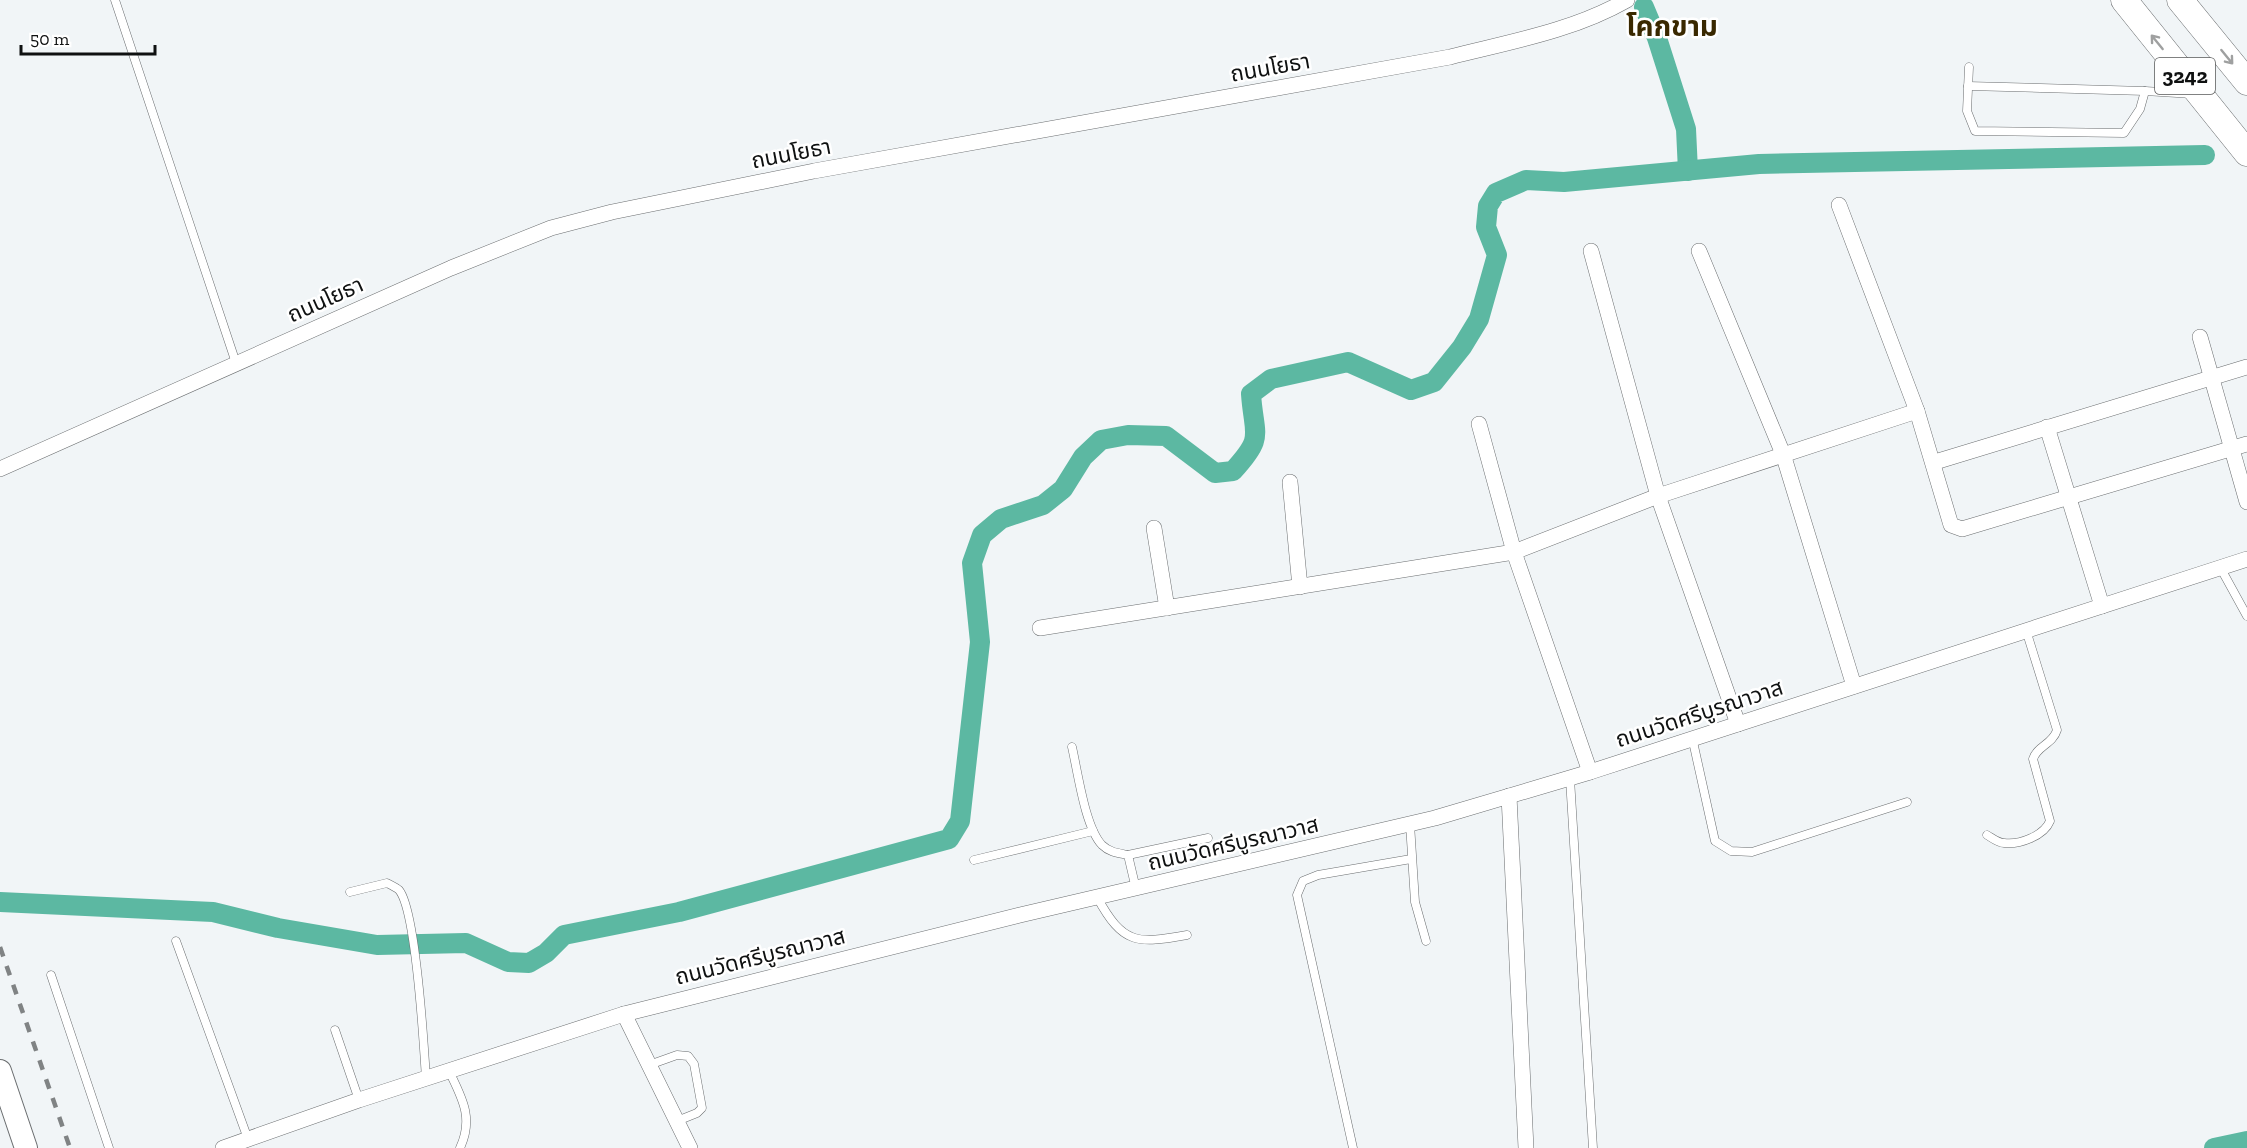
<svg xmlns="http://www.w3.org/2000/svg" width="2247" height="1148" viewBox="0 0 2247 1148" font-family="'Zilla Slab','Noto Sans Thai',serif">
  <rect width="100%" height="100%" fill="#f1f5f7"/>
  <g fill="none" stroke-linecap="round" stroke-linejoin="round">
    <g stroke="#5cb8a2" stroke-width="20">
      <polyline points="1644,7 1657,38 1686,129 1688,171"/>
      <path d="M0,902L213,912L278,928L377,945L466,943L508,962L529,963L546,953L564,935L679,912L949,839L960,821L980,642L972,563L982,535L1001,519L1043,505L1063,489L1083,457L1101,440L1128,435L1166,436L1215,473L1233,471C1265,436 1254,437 1251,394L1271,379L1348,362L1411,390L1434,382L1462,347L1479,319L1497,255L1486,227L1488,206L1496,193L1526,180L1564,182L1759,164L2205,155"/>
      <polyline points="2214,1148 2247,1141"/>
    </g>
    <g stroke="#6b6e70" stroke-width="9">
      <g id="lane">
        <polyline points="115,0 236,363"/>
        <polyline points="1969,67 1967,111 1975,131 2124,133 2140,109 2145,91 2193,94"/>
        <polyline points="1968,86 2145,91"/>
        <polyline points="2220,567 2247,616"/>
        <polyline points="1692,737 1715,841 1731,851 1752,852 1907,802"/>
        <path d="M1072,747C1078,773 1085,827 1102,845C1109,852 1118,853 1128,855L1136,889"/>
        <polyline points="1570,779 1593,1148"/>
        <polyline points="1410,824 1415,902 1426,941"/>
        <path d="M1987,835C1992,838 1998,843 2004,843C2019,845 2044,836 2050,821L2033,759C2037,746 2053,744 2057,730L2026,630"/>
        <polyline points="1128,855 1208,838"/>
        <polyline points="974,860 1093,831"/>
        <path d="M350,892L387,883C391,885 397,888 399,890C416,910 424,1047 426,1079"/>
        <path d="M1097,897C1123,945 1137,944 1187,935"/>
        <polyline points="176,941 248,1139"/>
        <polyline points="51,975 109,1148"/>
        <polyline points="335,1030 359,1100"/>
        <polyline points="649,1065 677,1055 688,1056 694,1064 702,1108 697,1113 677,1121"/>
        <path d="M449,1071C462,1098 474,1118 460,1148"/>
        <polyline points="1353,1148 1297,895 1303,881 1318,875 1411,859"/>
      </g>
    </g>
    <g stroke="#6b6e70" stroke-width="16">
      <g id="street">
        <polyline points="1839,205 1917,411 1951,525 1962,529 2247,444"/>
        <polyline points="1591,251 1658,496 1738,724"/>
        <polyline points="1699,251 1783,454 1854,686"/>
        <polyline points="2200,337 2247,502"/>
        <polyline points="1479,424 1514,552 1590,772"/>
        <polyline points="2047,427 2102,606"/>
        <polyline points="1935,462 2247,367"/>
        <path d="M0,469L451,268L551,228L612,212L814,171L1450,57C1509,42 1573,31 1627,0"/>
        <polyline points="1290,482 1300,587"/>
        <polyline points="1154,528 1167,608"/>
        <polyline points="1040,628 1514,552 1658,496 1917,411"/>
        <polyline points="1509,796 1526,1148"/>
        <polyline points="624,1014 690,1148"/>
        <polyline points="223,1148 359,1100 624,1014 1020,915 1435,818 1590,772 2247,559"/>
      </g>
    </g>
    <g stroke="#6b6e70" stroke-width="24">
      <polyline id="secondary" points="0,1071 26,1148"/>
    </g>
    <g stroke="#6b6e70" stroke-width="27">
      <g id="primary">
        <polyline points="2124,0 2247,153"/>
        <polyline points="2180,0 2247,82"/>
      </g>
    </g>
    <use href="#lane" stroke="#fff" stroke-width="8"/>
    <use href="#street" stroke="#fff" stroke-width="15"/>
    <use href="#secondary" stroke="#fff" stroke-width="22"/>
    <use href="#primary" stroke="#fff" stroke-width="26"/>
    <polyline stroke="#808384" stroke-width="4.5" stroke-dasharray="10 10" stroke-linecap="butt" points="0,947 70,1148"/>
  </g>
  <defs><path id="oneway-shaft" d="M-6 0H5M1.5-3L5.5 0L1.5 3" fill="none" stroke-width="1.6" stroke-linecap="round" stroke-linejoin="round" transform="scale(1.5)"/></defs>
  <g stroke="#9fa0a0">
    <use href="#oneway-shaft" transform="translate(2157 42) rotate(-129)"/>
    <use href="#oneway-shaft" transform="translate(2227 57) rotate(51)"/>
  </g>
  <g text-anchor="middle" stroke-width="5" stroke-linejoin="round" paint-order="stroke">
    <rect fill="#fff" stroke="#575858" stroke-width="1.5" x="2155" y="58" width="60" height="36" rx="4.5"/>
    <g font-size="21" font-weight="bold" fill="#0f1111">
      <text x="2185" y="83">3242</text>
    </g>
    <g font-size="22" fill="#0f1111" stroke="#fff">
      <text transform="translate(1270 67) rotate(-10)" y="8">ถนนโยธา</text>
      <text transform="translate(791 153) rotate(-11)" y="8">ถนนโยธา</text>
      <text transform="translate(325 299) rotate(-24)" y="8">ถนนโยธา</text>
      <text transform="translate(1699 713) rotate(-18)" y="8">ถนนวัดศรีบูรณาวาส</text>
      <text transform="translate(1233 843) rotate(-13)" y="8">ถนนวัดศรีบูรณาวาส</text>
      <text transform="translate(760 956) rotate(-14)" y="8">ถนนวัดศรีบูรณาวาส</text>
    </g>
    <g font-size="28" font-weight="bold" fill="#392800" stroke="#fff">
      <text x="1672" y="36">โคกขาม</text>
    </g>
  </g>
  <path d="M21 45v9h134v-9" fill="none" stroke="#0f1111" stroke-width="3"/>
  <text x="30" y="45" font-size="18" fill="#0f1111" stroke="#ffffff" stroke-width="4.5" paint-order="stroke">50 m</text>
</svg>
